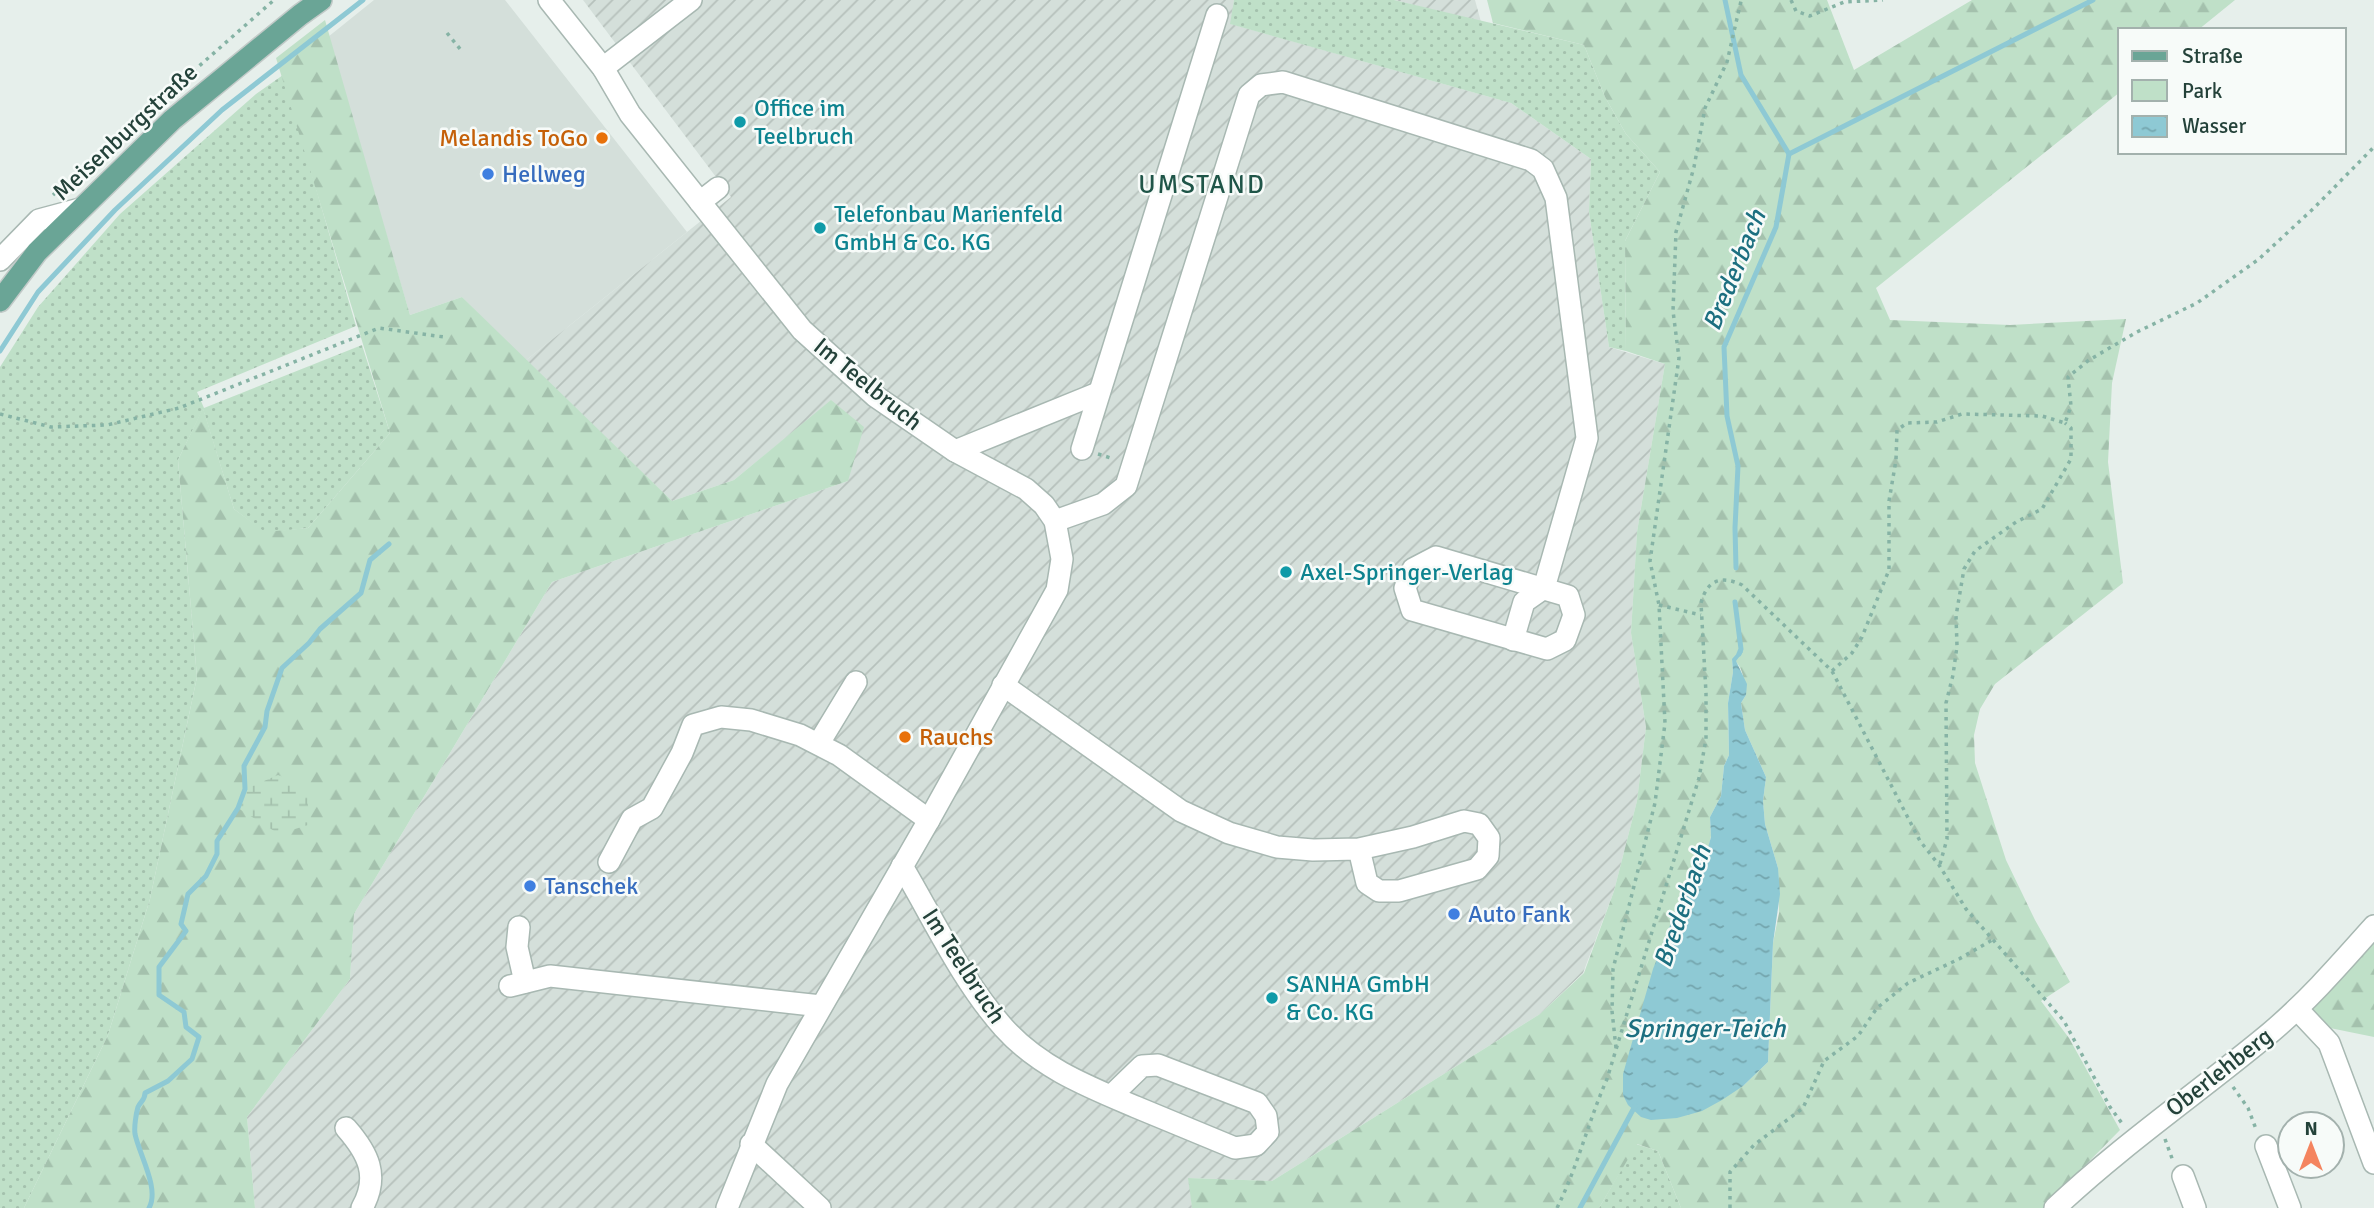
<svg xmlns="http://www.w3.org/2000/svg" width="2374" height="1208" viewBox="0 0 2374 1208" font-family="Signika,sans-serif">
  <defs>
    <pattern id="industrial-furrows" width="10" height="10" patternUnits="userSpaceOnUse" patternTransform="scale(1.75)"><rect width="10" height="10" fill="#d4dfda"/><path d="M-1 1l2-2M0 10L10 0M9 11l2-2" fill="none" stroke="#b6c1bc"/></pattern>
    <pattern id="green-dots" width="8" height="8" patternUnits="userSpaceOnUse" patternTransform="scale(1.75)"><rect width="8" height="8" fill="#bfe0c8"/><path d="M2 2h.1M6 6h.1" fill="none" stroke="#a4c1ad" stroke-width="1.8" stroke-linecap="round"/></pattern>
    <pattern id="forest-firs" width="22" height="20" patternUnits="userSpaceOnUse" patternTransform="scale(1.75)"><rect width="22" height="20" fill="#bfe0c8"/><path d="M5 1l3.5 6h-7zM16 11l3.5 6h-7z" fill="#a4c1ad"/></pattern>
    <pattern id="wetland-marsh" width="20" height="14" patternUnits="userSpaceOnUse" patternTransform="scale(1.75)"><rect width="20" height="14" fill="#bfe0c8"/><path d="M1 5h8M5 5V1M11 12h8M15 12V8" fill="none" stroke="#a4c1ad"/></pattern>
    <pattern id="water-ripples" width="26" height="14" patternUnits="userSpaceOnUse" patternTransform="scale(1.75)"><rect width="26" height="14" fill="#8ec9d4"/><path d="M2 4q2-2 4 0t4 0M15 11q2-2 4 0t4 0" fill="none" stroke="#74a5ad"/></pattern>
  </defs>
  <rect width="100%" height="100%" fill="#e6efeb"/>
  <polygon fill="#d4dfda" points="374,0 505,0 687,232 525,361 462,297 410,315 328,37"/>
  <g fill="url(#industrial-furrows)">
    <polygon points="583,0 1234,0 1231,24 1511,103 1591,159 1589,212 1609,347 1665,364 1637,532 1631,633 1646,727 1637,801 1614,891 1583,973 1540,1014 1272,1181 1189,1178 1192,1208 255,1208 247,1117 350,979 354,914 552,582 848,481 831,401 734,480 672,501 525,361 731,197"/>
    <polygon points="1394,0 1475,0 1481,22"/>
  </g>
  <g fill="url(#green-dots)">
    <polygon points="1234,0 1394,0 1584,45 1605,97 1626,134 1660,172 1625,241 1626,351 1609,347 1589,212 1591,159 1511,103 1230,24"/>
    <polygon points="283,75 356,326 197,392 204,408 362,345 390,433 308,528 265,533 234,509 203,409 178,460 197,677 150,899 108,1035 24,1208 0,1208 0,367 38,307 120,214 256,94"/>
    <polygon points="1636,1144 1658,1151 1681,1208 1599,1208"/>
  </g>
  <g fill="url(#forest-firs)" fill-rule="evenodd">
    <path d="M1487,0H1827L1854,70L1972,0H2235L2198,30H2120V92L1876,288L1890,320L2010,325L2126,319L2112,383L2108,462L2123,583L1995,684L1980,709L1974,735L1975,763L2006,860L2035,920L2070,982L2041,1001L2069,1038L2120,1130L2043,1208H1681L1658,1151L1637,1144L1599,1208H1192L1188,1178L1272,1181L1540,1014L1584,973L1614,891L1637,801L1646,727L1631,633L1637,532L1665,364L1626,351L1625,241L1660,172L1626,134L1605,97L1584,45L1493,23ZM1732,659C1744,666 1744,682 1746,695L1741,703L1745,730L1766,777L1763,801L1765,824L1778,868L1779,913L1773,943L1768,1062L1743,1086L1634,1111L1623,1095L1693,872L1708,851L1711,836L1710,817L1721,796L1724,766L1729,755L1728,703L1733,672Z"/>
    <polygon points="325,20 410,315 462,297 672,501 734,480 831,400 864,427 848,481 552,582 354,914 350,979 247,1117 255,1208 24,1208 108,1035 150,899 197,677 178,460 203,408 234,509 265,532 308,528 390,433 276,58"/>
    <polygon points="2374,940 2374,1037 2325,1027 2309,1009"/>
  </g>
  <polygon fill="url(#wetland-marsh)" points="278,775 308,787 308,825 279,834 238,808 245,789"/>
  <polygon fill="url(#water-ripples)" points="1741,649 1743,652 1736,661 1747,684 1746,695 1741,703 1745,730 1766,777 1763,801 1765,824 1778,868 1780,894 1773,943 1768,1062 1743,1086 1722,1100 1702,1111 1677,1118 1651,1120 1641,1117 1628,1105 1623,1095 1623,1074 1653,969 1685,887 1707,851 1711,837 1710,817 1721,796 1724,766 1729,755 1728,703 1733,672 1732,659"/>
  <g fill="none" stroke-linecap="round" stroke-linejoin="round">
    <g stroke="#8ec9d4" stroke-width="5">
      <polyline points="1725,0 1741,75 1789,154 1776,227 1724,347 1727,416 1738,466 1735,528 1736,568"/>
      <polyline points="1789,154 2093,0"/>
      <polyline points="0,351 38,292 115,210 222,110 363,0"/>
      <polyline points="1735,602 1741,649 1739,654"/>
      <path d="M149,1208C160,1189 139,1154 135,1134C134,1127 136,1114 138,1107C141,1101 145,1100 145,1093L168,1081L192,1059L199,1037L186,1027L184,1012L159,995V967L186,931L181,924L188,894L206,876L217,854V841L238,808L245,789L244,766L265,727L267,711L282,668L309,643L320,629L361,593L370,560L389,544"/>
      <polyline points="1580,1208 1635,1106"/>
    </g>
    <g stroke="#a8b8b2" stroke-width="24">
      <g id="minor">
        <polyline points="549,0 603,68 630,114 802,330 875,396 955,451 1026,489 1044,505 1055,521 1062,559 1057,590 929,820 777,1084 727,1208"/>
        <polyline points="603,68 691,0"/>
        <polyline points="700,202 718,188"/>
        <polyline points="0,260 39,220 80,209"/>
        <polyline points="1082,449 1217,15"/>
        <polyline points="955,451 1098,393"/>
        <polyline points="1055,521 1103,504 1126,486 1249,95 1261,85 1283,82 1531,160 1543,169 1556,198 1587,438 1544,588 1524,602 1513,640"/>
        <polygon points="1436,557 1568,596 1574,615 1565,640 1547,649 1412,610 1405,588 1413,569"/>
        <polyline points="1003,685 1181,811 1229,833 1277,847 1313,850 1359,849 1413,837 1464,821 1479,824 1489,838 1488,856 1477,869 1399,891 1379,891 1367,883 1359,849"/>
        <polyline points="819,743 856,682"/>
        <polyline points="609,862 632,819 652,808 682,753 693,725 721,717 751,720 800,735 839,755 929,820"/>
        <path d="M902,866C934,920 962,981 1004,1028C1040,1068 1089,1087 1136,1107C1169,1121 1202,1134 1235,1148L1256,1145L1268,1132L1266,1116L1257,1103L1158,1065L1142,1066L1111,1096"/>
        <polyline points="519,927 517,947 525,982"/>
        <polyline points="510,986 550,976 821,1006"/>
        <polyline points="2297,1009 2329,1043 2374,1163"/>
        <path d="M346,1128C368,1153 380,1176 362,1208"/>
        <polyline points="751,1144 820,1208"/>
        <polyline points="2266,1146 2290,1208"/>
        <polyline points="2183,1176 2195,1208"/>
        <path d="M2055,1208C2123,1144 2199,1092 2270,1033C2308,1001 2341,963 2374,926"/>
      </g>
    </g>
    <g stroke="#c2cac8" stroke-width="24">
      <polyline id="major" points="0,301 37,252 172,120 300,15 321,0"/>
    </g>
    <g stroke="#86b3a5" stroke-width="3.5" stroke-dasharray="3.5 5" stroke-linecap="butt">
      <polyline points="1791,0 1796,11 1810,16 1844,2 1883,0"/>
      <polyline points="447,33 461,50"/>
      <polyline points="53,195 274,0"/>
      <polyline points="0,414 51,427 107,425 179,408 379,328 444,337"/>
      <polyline points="1098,454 1114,459"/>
      <polyline points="1659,605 1701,615"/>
      <polyline points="1832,671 1852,653 1862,637 1889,570 1889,501 1896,460 1897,430 1907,423 1937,422 1962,414 2042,416 2065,423 2071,406 2068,377 2089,360 2137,332 2197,303 2259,259 2314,208 2374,147"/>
      <polyline points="1940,864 1947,839 1946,703 1953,675 1957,646 1956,616 1964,569 1975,551 2016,522 2042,509 2071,459 2071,428 2065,423"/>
      <polyline points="1616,1048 1612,1011 1613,969 1655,803 1665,723 1659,605 1650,561 1679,358 1673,311 1676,232 1694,167 1705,108 1727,62 1741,1 1743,0"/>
      <polyline points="2233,1087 2248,1108 2256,1129"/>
      <polyline points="2165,1139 2173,1161"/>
      <path d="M1557,1208C1578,1166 1588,1122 1607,1079L1699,778L1706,739V693L1701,603C1707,580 1721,575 1742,585L1832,671L1920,841L1939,865L1966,909L2064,1021L2110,1107L2124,1126"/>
      <polyline points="1730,1208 1730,1172 1754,1145 1803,1108 1824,1061 1858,1036 1877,1008 1908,983 1959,959 1992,940"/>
    </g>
    <use href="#minor" stroke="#fff" stroke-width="21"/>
    <use href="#major" stroke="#6aa596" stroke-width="21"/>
  </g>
  <g fill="#0f9aa8" stroke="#f7fbf9" stroke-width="2.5">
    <circle cx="740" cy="122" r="7"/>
    <circle cx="820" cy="228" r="7"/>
    <circle cx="1286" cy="572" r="7"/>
    <circle cx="1272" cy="998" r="7"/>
  </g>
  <g fill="#e8710a" stroke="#f7fbf9" stroke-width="2.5">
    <circle cx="602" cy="138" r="7"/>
    <circle cx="905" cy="737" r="7"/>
  </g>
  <g fill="#3f7fe0" stroke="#f7fbf9" stroke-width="2.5">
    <circle cx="488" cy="174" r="7"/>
    <circle cx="530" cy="886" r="7"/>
    <circle cx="1454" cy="914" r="7"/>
  </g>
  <g text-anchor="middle" stroke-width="5" stroke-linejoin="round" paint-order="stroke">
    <g font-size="24" fill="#0d838f" stroke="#f7fbf9" text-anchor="start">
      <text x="754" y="116">Office im<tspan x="754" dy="28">Teelbruch</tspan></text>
      <text x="834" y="222">Telefonbau Marienfeld<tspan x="834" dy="28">GmbH &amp; Co. KG</tspan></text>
      <text x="1300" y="580">Axel-Springer-Verlag</text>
      <text x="1286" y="992">SANHA GmbH<tspan x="1286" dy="28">&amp; Co. KG</tspan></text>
    </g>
    <g font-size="24" fill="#24423a" stroke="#f7fbf9">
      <text transform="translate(125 132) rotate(-43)" y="8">Meisenburgstraße</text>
      <text transform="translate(868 384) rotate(39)" y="8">Im Teelbruch</text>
      <text transform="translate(964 966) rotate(57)" y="8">Im Teelbruch</text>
      <text transform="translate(2219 1072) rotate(-38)" y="8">Oberlehberg</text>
    </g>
    <g font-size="24" fill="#c56008" stroke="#f7fbf9" text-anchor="end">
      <text x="588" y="146">Melandis ToGo</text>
      <text x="919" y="745" text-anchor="start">Rauchs</text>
    </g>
    <g font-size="24" fill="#366cbe" stroke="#f7fbf9" text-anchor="start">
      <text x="502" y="182">Hellweg</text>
      <text x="544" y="894">Tanschek</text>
      <text x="1468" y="922">Auto Fank</text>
    </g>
    <g font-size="26" letter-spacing="2" fill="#1f5548" stroke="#f7fbf9">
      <text x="1202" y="193">UMSTAND</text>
    </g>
    <g font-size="26" font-style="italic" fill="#1c6f80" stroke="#f7fbf9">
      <text transform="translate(1734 270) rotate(-68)" y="9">Brederbach</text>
      <text transform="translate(1682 906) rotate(-71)" y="9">Brederbach</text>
      <text x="1705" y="1037">Springer-Teich</text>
    </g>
  </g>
  <rect x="2118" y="28" width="228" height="126" fill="#f7fbf9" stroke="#a3b1ad" stroke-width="2"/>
  <rect x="2132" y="51" width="35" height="10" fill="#6aa596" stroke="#a3b1ad" stroke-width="2"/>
  <text x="2182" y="63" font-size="21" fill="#24423a">Straße</text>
  <rect x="2132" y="80" width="35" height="21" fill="#bfe0c8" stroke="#a3b1ad" stroke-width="2"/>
  <text x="2182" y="98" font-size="21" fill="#24423a">Park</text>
  <rect x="2132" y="116" width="35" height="21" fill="url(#water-ripples)" stroke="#a3b1ad" stroke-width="2"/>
  <text x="2182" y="133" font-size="21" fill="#24423a">Wasser</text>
  <g transform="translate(2311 1145)"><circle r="33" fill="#f7fbf9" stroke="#a3b1ad" stroke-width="2"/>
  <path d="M0-5L12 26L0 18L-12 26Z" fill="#f4845f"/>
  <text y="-10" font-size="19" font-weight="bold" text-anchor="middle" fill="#24423a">N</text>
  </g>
</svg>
